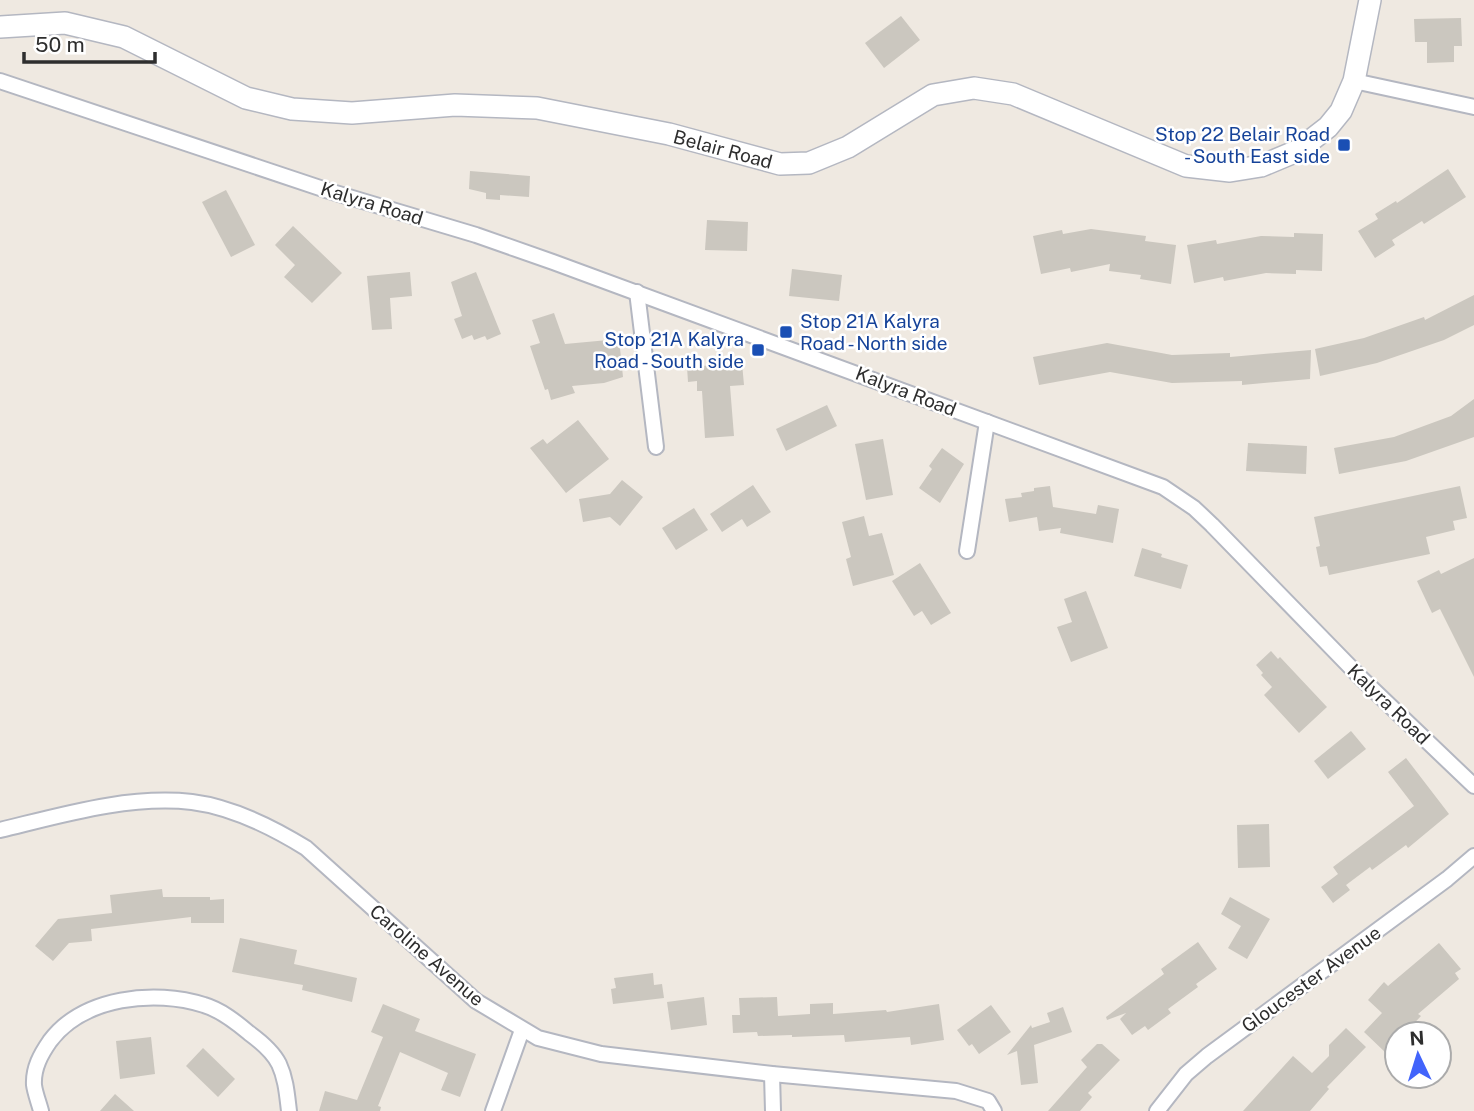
<svg xmlns="http://www.w3.org/2000/svg" width="1474" height="1111" viewBox="0 0 1474 1111" font-family="'Public Sans',sans-serif">
  <rect width="100%" height="100%" fill="#efe9e1"/>
  <g fill="#cbc7bf">
    <polygon points="901,16 920,40 884,68 865,43"/>
    <polygon points="1461,18 1462,46 1454,46 1454,62 1427,63 1427,42 1415,42 1414,19"/>
    <polygon points="1448,169 1466,197 1424,224 1422,221 1392,240 1395,245 1375,258 1358,231 1378,219 1375,214 1396,201 1397,203"/>
    <polygon points="470,171 530,176 529,197 500,195 500,200 486,199 486,193 469,189"/>
    <polygon points="226,190 255,245 231,257 202,202"/>
    <polygon points="707,220 748,222 747,251 705,250"/>
    <polygon points="293,226 342,273 312,303 284,277 295,265 275,245"/>
    <polygon points="1091,229 1146,236 1145,241 1176,245 1171,284 1140,279 1141,275 1109,271 1110,264 1071,272 1070,268 1041,274 1033,236 1062,230 1063,234"/>
    <polygon points="1294,233 1323,234 1322,271 1296,270 1296,274 1266,273 1224,281 1223,277 1194,283 1187,245 1216,240 1217,244 1261,236 1294,237"/>
    <polygon points="792,269 842,275 839,301 789,296"/>
    <polygon points="410,272 412,296 390,298 392,329 372,330 367,276"/>
    <polygon points="476,272 501,334 487,340 485,336 474,340 472,335 462,339 454,319 462,316 451,282"/>
    <polygon points="1474,295 1474,325 1444,340 1377,363 1320,376 1315,349 1364,338 1424,317 1425,320"/>
    <polygon points="554,313 565,344 619,339 623,377 604,383 572,386 575,393 551,400 548,389 545,390 530,346 540,343 532,320"/>
    <polygon points="1107,343 1172,355 1230,353 1230,357 1311,350 1310,379 1242,385 1242,381 1172,383 1110,372 1039,385 1033,357"/>
    <polygon points="742,363 744,385 730,386 734,436 705,438 702,391 697,391 697,381 688,382 687,367"/>
    <polygon points="1474,399 1474,437 1406,461 1339,474 1334,448 1394,437 1451,416"/>
    <polygon points="827,405 837,426 786,451 776,429"/>
    <polygon points="578,420 609,459 566,493 530,448 543,439 547,444"/>
    <polygon points="883,439 893,495 866,500 855,444"/>
    <polygon points="1248,443 1307,446 1306,474 1246,471"/>
    <polygon points="942,448 964,464 940,503 919,488 932,469 929,466"/>
    <polygon points="622,480 643,497 620,526 610,517 583,522 579,499 610,494"/>
    <polygon points="753,485 771,512 747,527 742,519 722,532 710,514"/>
    <polygon points="1050,486 1053,507 1096,514 1098,505 1119,509 1113,543 1060,533 1061,528 1039,531 1037,517 1009,522 1005,499 1022,497 1021,493 1034,491 1034,488"/>
    <polygon points="1460,486 1467,518 1453,521 1455,530 1426,537 1430,554 1329,575 1327,566 1320,567 1316,547 1320,546 1314,517"/>
    <polygon points="694,508 708,530 676,550 662,528"/>
    <polygon points="864,516 869,536 882,533 894,575 853,586 846,559 851,557 842,522"/>
    <polygon points="1142,548 1162,554 1161,557 1188,565 1181,589 1134,576"/>
    <polygon points="1474,558 1474,677 1440,609 1432,613 1417,581 1439,570 1441,574"/>
    <polygon points="920,563 951,613 931,625 922,611 914,616 892,581"/>
    <polygon points="1086,591 1108,648 1071,662 1057,627 1072,622 1064,599"/>
    <polygon points="1271,651 1278,659 1280,657 1327,707 1299,733 1264,695 1272,687 1261,675 1263,673 1256,665"/>
    <polygon points="1351,731 1366,749 1328,779 1314,761"/>
    <polygon points="1406,758 1449,814 1408,848 1406,845 1372,870 1370,867 1346,885 1350,890 1333,903 1321,887 1338,874 1333,867 1414,806 1388,772"/>
    <polygon points="1269,824 1270,867 1238,868 1237,825"/>
    <polygon points="162,889 163,897 210,897 210,900 224,899 224,923 191,923 191,917 91,929 92,941 69,943 53,961 35,946 58,919 112,913 110,895"/>
    <polygon points="1230,897 1270,919 1247,959 1228,948 1241,926 1221,914"/>
    <polygon points="240,938 297,950 294,964 357,978 352,1002 302,990 303,985 232,972"/>
    <polygon points="1198,942 1217,969 1196,984 1198,987 1168,1009 1171,1013 1148,1030 1145,1026 1132,1035 1120,1019 1126,1013 1107,1020 1106,1017 1164,974 1161,969"/>
    <polygon points="1439,943 1461,969 1455,973 1459,979 1418,1014 1421,1016 1404,1034 1397,1034 1397,1041 1386,1053 1364,1032 1382,1013 1368,1000 1384,982 1388,986"/>
    <polygon points="653,973 654,985 662,984 664,998 613,1004 611,989 616,988 614,978"/>
    <polygon points="704,997 707,1025 671,1030 667,1002"/>
    <polygon points="777,997 778,1016 810,1014 810,1004 833,1003 833,1014 886,1010 887,1012 939,1004 944,1040 911,1045 910,1037 845,1042 844,1035 792,1037 792,1035 758,1036 757,1032 733,1033 732,1015 740,1015 739,998"/>
    <polygon points="383,1004 420,1019 415,1031 476,1054 460,1097 441,1090 448,1073 400,1052 378,1106 381,1107 380,1111 319,1111 325,1091 357,1100 383,1037 371,1032"/>
    <polygon points="991,1005 1011,1032 979,1054 972,1044 969,1046 957,1030"/>
    <polygon points="1063,1007 1072,1032 1034,1045 1038,1083 1021,1085 1017,1051 1007,1055 1031,1025 1032,1028 1050,1022 1047,1013"/>
    <polygon points="1346,1028 1366,1047 1327,1087 1329,1089 1310,1111 1243,1111 1293,1056 1312,1073 1329,1056 1329,1045"/>
    <polygon points="151,1037 155,1074 120,1079 116,1041"/>
    <polygon points="1097,1044 1102,1044 1120,1060 1088,1093 1092,1097 1080,1111 1048,1111 1087,1067 1081,1060"/>
    <polygon points="203,1048 235,1079 218,1097 186,1066"/>
    <polygon points="115,1094 134,1111 100,1111"/>
  </g>
  <g fill="none" stroke-linecap="round" stroke-linejoin="round">
    <g stroke="#b4b7c1" stroke-width="18">
      <g id="street">
        <polyline points="0,81 329,191 476,235 553,262 1163,487 1194,508 1212,525 1361,678 1474,786"/>
        <polyline points="1354,81 1474,107"/>
        <polyline points="637,292 656,447"/>
        <polyline points="967,551 987,422"/>
        <path d="M0,830C62,815 128,795 192,802C232,807 272,827 306,848L476,1001L538,1038L601,1054L772,1074L956,1091L988,1101L994,1111"/>
        <polyline points="772,1074 773,1111"/>
        <path d="M41,1111C39,1103 35,1093 34,1085C33,1068 41,1054 50,1041C83,997 155,989 204,1005C221,1010 236,1022 249,1033C260,1041 273,1052 279,1064C286,1079 287,1095 289,1111"/>
        <polyline points="493,1111 522,1030"/>
        <polyline points="1157,1111 1186,1074 1207,1056 1447,879 1474,856"/>
      </g>
    </g>
    <g stroke="#b4b7c1" stroke-width="24">
      <polyline id="secondary" points="0,27 65,23 124,37 246,98 292,109 352,113 455,105 537,108 669,134 780,164 809,163 848,147 933,95 974,88 1013,94 1186,166 1230,171 1261,166 1297,151 1328,127 1341,111 1354,81 1370,0"/>
    </g>
    <use href="#street" stroke="#fff" stroke-width="14"/>
    <use href="#secondary" stroke="#fff" stroke-width="21"/>
  </g>
  <g fill="#1a4fb4" stroke="#fff" stroke-width="2.5">
    <rect x="1337" y="138" width="14" height="14" rx="3.5"/>
    <rect x="779" y="325" width="14" height="14" rx="3.5"/>
    <rect x="751" y="343" width="14" height="14" rx="3.5"/>
  </g>
  <g text-anchor="middle" stroke-width="5" stroke-linejoin="round" paint-order="stroke">
    <g font-size="19" fill="#164399" stroke="#fff" text-anchor="end">
      <text x="1330" y="141">Stop 22 Belair Road<tspan x="1330" dy="22">- South East side</tspan></text>
      <text x="800" y="328" text-anchor="start">Stop 21A Kalyra<tspan x="800" dy="22">Road - North side</tspan></text>
      <text x="744" y="346">Stop 21A Kalyra<tspan x="744" dy="22">Road - South side</tspan></text>
    </g>
    <g font-size="19" fill="#2e2e2e" stroke="#fff">
      <text transform="translate(723 149) rotate(15)" y="7">Belair Road</text>
      <text transform="translate(372 203) rotate(17)" y="7">Kalyra Road</text>
      <text transform="translate(906 391) rotate(21)" y="7">Kalyra Road</text>
      <text transform="translate(1389 704) rotate(44)" y="7">Kalyra Road</text>
      <text transform="translate(427 955) rotate(41)" y="7">Caroline Avenue</text>
      <text transform="translate(1311 979) rotate(-36)" y="7">Gloucester Avenue</text>
    </g>
  </g>
  <g transform="translate(1418 1055) rotate(356)"><circle r="33" fill="#ffffff" stroke="#ababab" stroke-width="2"/>
  <path d="M0-5L12 26L0 18L-12 26Z" fill="#4264fb"/>
  <text y="-10" font-size="19" font-weight="bold" text-anchor="middle" fill="#2e2e2e">N</text>
  </g>
  <path d="M24 52v10h131v-10" fill="none" stroke="#2e2e2e" stroke-width="3.5"/>
  <text x="35" y="52" font-size="21" fill="#2e2e2e" stroke="#ffffff" stroke-width="5" paint-order="stroke">50 m</text>
</svg>
